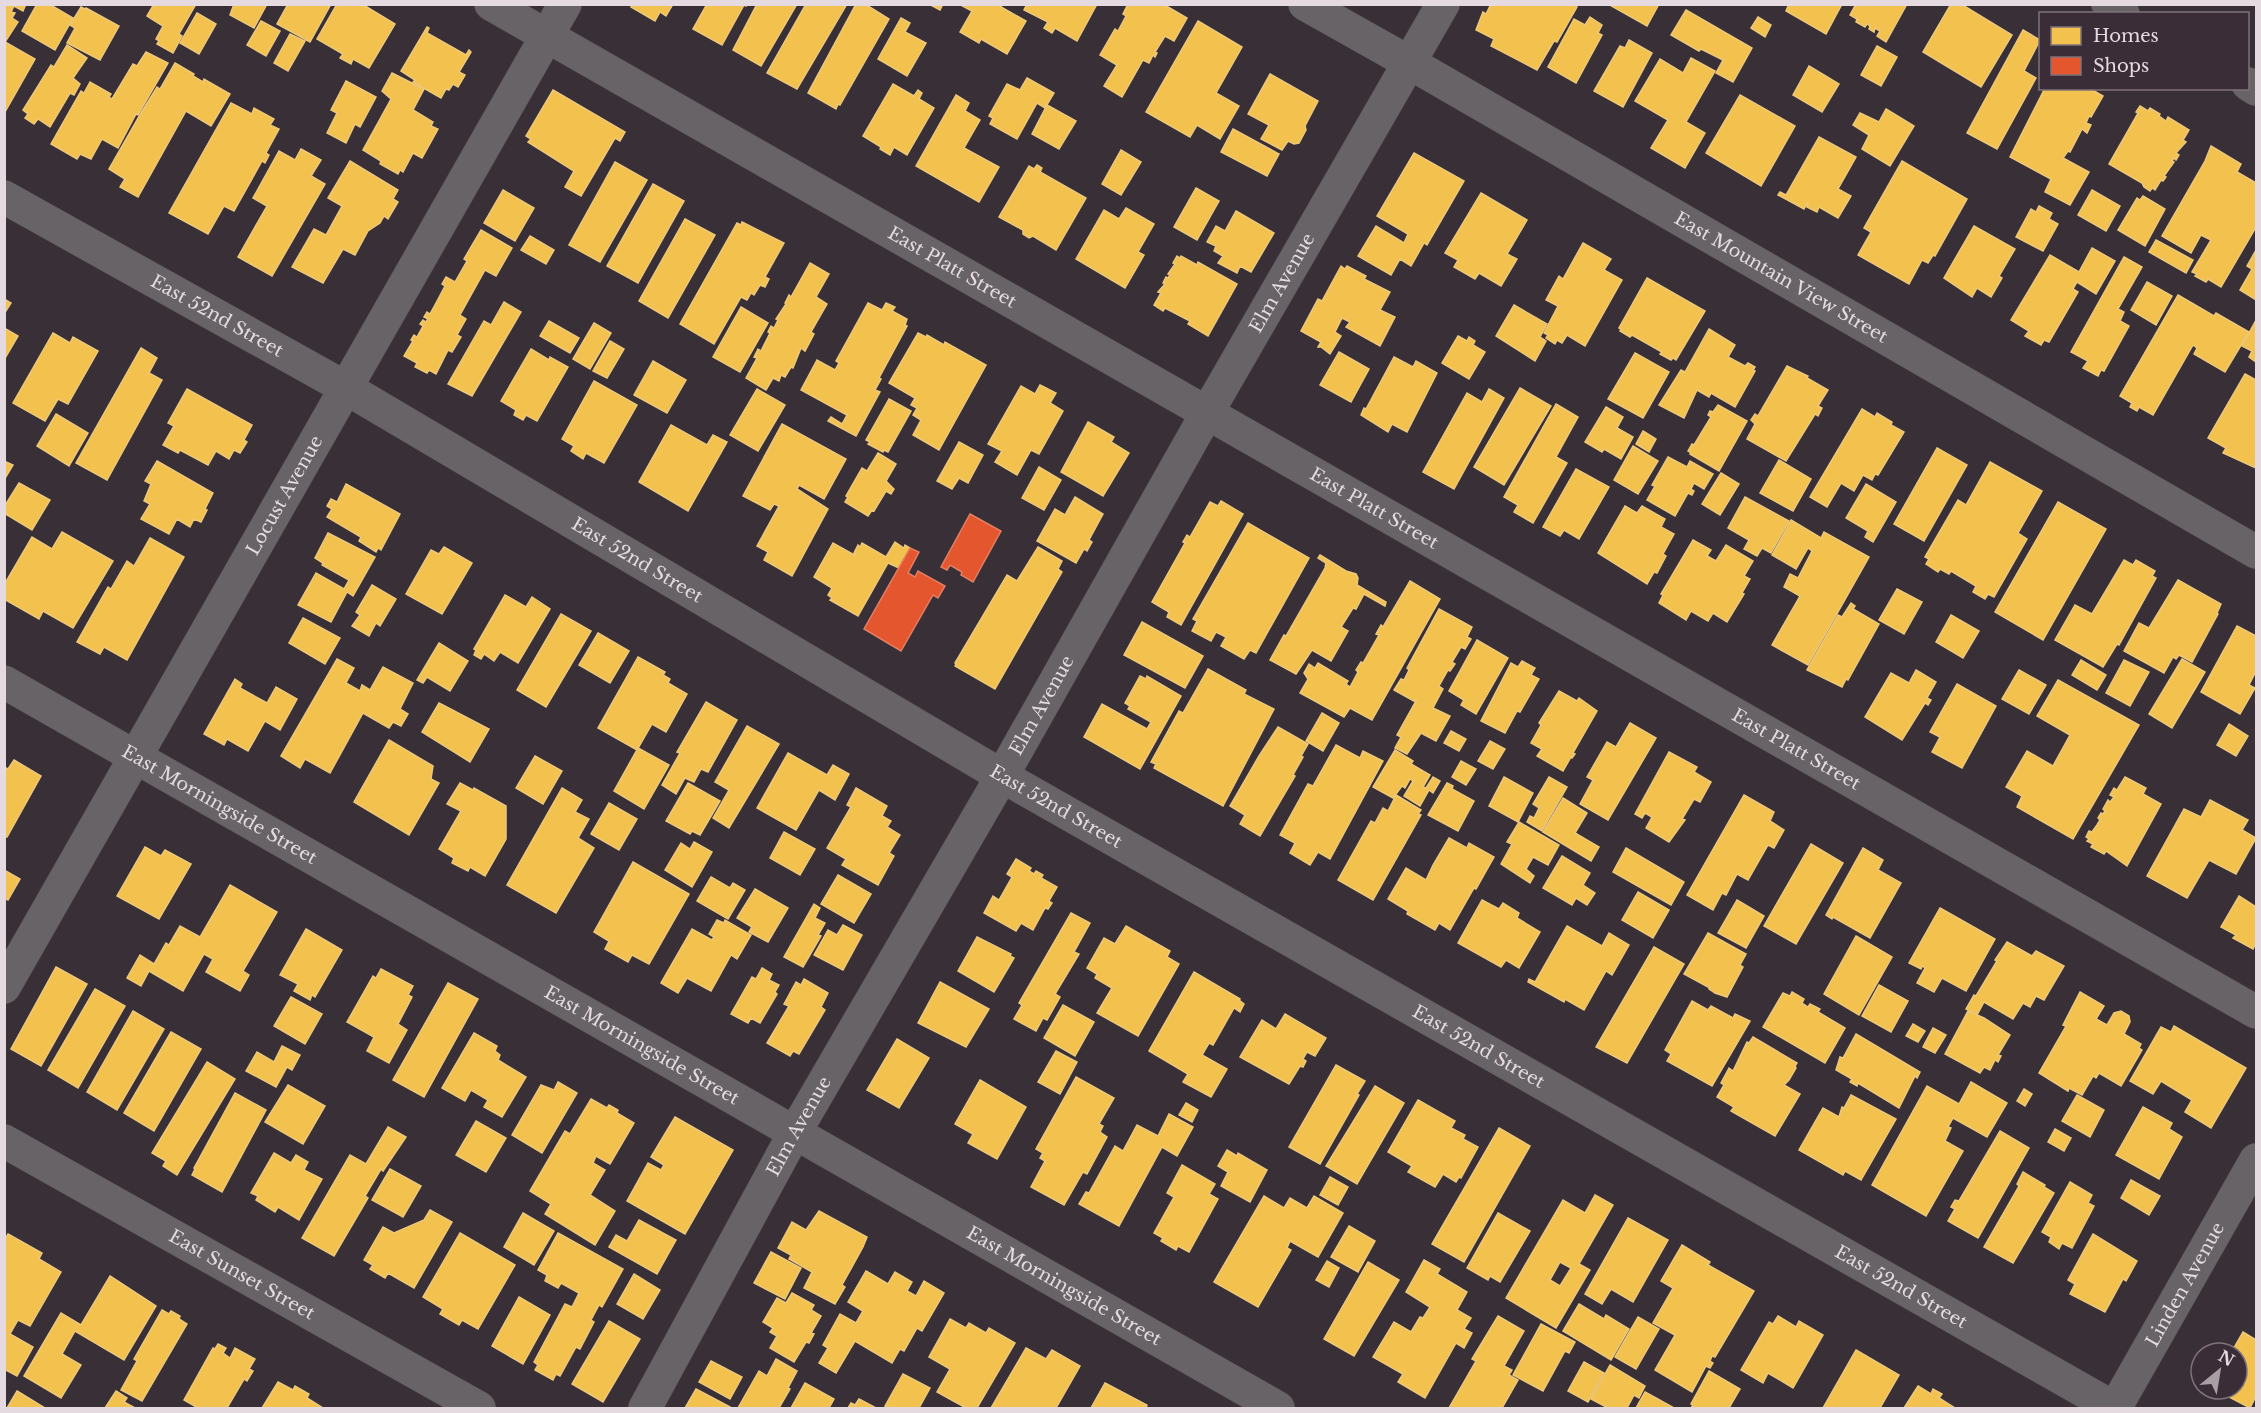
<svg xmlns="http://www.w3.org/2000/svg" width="2261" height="1413" viewBox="0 0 2261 1413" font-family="'Libre Baskerville',serif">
  <rect width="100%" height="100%" fill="#383036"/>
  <g fill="#f2c14e" stroke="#eec87a" stroke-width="1.5" fill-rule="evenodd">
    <polygon points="4,4 26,4 23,11 14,6 11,12 15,13 12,18 18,22 5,42 35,59 5,112"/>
    <polygon points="37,4 49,4 73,18 55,50 22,31"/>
    <polygon points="154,4 196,4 179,34 182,36 173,53 157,44 159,41 156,39 163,26 147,16"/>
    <polygon points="234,4 267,4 254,28 230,15"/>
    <polygon points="288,4 331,4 310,42 277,24"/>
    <polygon points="337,4 362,4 395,24 369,68 353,59 351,64 340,58 343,54 317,39"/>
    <polygon points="633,4 673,4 666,16 660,12 655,21 631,7"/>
    <polygon points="707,4 747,4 746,6 744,5 722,45 693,29"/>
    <polygon points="757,4 797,4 761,66 733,50"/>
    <polygon points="806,4 847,4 797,89 767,73"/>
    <polygon points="856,4 865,4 889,19 840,105 838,104 836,109 808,93"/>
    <polygon points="929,4 943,4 940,10"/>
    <polygon points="959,4 1002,4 1001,7 1026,21 1007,54 981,39 979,43 960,32 972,11"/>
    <polygon points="1027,4 1097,4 1077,41 1055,28 1052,33 1044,28 1048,22 1024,10"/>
    <polygon points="1128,4 1163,4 1187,18 1174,41 1165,36 1155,52 1157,53 1155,57 1153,55 1149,63 1143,60 1122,97 1104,86 1117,65 1100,55 1115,29 1118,31 1126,16 1123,14"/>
    <polygon points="1491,4 1573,4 1577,7 1557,42 1554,41 1537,70 1491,46 1494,39 1476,30 1483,12 1486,14"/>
    <polygon points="1608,4 1659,4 1647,26"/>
    <polygon points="1789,4 1842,4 1826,34 1786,11"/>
    <polygon points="1856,4 1907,4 1886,42 1877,36 1880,31 1875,28 1874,32 1869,29 1870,26 1867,24 1865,27 1856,22 1857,19 1850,15"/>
    <polygon points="1951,4 1961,4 2012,35 1981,87 1923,52"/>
    <polygon points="81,7 85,9 86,8 119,26 100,60 67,43 75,28 70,25"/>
    <polygon points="1686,10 1752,48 1733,82 1716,73 1723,60 1701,49 1699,51 1671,35"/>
    <polygon points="197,13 216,24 199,54 180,43"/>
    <polygon points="1590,17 1602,25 1598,33 1602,35 1576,83 1548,67 1574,19 1585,25"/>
    <polygon points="1758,17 1771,25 1765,37 1751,28"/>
    <polygon points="901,18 910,23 905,32 926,43 907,76 878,59"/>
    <polygon points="261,21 280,31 266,56 247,45"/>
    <polygon points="1198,21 1242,47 1216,93 1239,106 1220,139 1197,125 1190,137 1146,112"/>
    <polygon points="427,27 429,28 427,33 466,55 469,50 471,52 459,72 465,75 458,87 453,84 449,90 446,89 441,98 413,82 415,80 401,71"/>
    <polygon points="2023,30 2040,40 2024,71 2036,78 1997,149 1967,133"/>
    <polygon points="290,34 305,41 288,71 274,63"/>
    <polygon points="1629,40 1652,53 1623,107 1594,91 1620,46 1625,48"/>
    <polygon points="67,45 87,58 73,78 80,84 74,95 70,93 50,127 38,119 34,124 25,118 28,114 23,110 51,65 54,67"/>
    <polygon points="1877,46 1897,57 1881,86 1861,75"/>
    <polygon points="146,52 168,63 138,115 136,114 118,148 102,139 91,159 80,154 77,159 51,144 81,91 84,93 90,82 111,94 109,97 112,99 133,64 137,66"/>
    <polygon points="1691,58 1715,71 1686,122 1705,133 1685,168 1651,148 1668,120 1635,101 1660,59 1683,73"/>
    <polygon points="175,63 194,74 193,76 203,82 204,79 230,94 211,126 186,111 138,197 120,187 125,179 109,169 141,113 157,87 160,89"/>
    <polygon points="1809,66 1839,84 1822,112 1793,95"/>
    <polygon points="392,73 424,89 413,110 433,122 431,126 438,129 422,158 413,153 403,172 400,170 398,174 380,164 381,161 363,150 391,99 382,91"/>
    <polygon points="1270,74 1318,101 1305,126 1306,130 1299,143 1294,144 1288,141 1282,150 1261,139 1269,125 1248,114"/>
    <polygon points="1027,78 1054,93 1045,108 1037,103 1017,139 990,124 993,118 989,116 1007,84 1020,90"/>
    <polygon points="346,81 376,97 360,127 355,124 346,143 327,133 337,113 331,110"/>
    <polygon points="893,84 914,96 918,90 922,93 919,99 934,108 907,155 894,147 890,155 880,149 881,147 863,136"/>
    <polygon points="2045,88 2089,88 2103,96 2091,117 2089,116 2086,123 2091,125 2087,133 2082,129 2070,152 2068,151 2063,158 2089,172 2070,205 2045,192 2051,179 2010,157"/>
    <polygon points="553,90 625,132 620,141 615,138 581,196 565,187 574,171 528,142 531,139 526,136"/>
    <polygon points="956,95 969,103 965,111 980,120 964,148 999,167 979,202 916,166"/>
    <polygon points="1740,95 1795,126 1761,186 1706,153"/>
    <polygon points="231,103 252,114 254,108 274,119 270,125 279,129 266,153 269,155 265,163 262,161 234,211 224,206 208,234 169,213"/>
    <polygon points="1047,105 1076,121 1059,149 1032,134"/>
    <polygon points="2140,106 2148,111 2150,108 2160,114 2159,116 2166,121 2168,117 2189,130 2183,140 2186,142 2176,153 2179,155 2176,160 2174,158 2172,161 2174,162 2164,176 2166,177 2163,181 2161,180 2155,190 2152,188 2150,191 2144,187 2142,183 2109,164 2138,113 2136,112"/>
    <polygon points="1886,109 1914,126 1890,166 1862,149 1869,135 1853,125 1860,113 1879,122"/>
    <polygon points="1233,129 1279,154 1267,176 1221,152"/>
    <polygon points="1819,137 1856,157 1838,189 1851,196 1838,218 1819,207 1817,212 1807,207 1808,202 1804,209 1778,195 1780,192 1786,195"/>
    <polygon points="2211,146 2241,164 2237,172 2256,183 2256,227 2221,287 2208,279 2206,282 2195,276 2197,274 2192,272 2211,240 2201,235 2191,253 2162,236 2205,161"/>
    <polygon points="301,149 321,160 311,176 325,184 272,276 238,257 267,206 253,198 279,151 295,160"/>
    <polygon points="1121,150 1141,162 1121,195 1102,184"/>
    <polygon points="1414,153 1464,181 1427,245 1424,243 1411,266 1400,259 1391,275 1358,256 1376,226 1404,243 1408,234 1377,216"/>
    <polygon points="350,161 398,190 393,199 398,202 388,219 384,216 380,223 368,231 355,255 343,249 323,283 292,267 314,229 326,235 342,206 328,198"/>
    <polygon points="1902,161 1967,199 1935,256 1933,255 1928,263 1922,260 1909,284 1858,255 1871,232 1864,228"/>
    <polygon points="615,162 647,180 600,262 569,245"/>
    <polygon points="1037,165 1042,168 1040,172 1086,198 1056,250 1033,236 1029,238 1023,234 1023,230 999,217 1029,166 1034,169"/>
    <polygon points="653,184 684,201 638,283 607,266"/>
    <polygon points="1196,188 1219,201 1197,240 1174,227"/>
    <polygon points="503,190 534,208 515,241 484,223"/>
    <polygon points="2092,190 2120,206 2106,231 2078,215"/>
    <polygon points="1481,193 1527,220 1507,254 1517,259 1501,286 1479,273 1475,279 1454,267 1458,260 1445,253"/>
    <polygon points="2143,196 2165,209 2145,246 2118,230 2137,198 2140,200"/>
    <polygon points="2039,206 2052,213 2049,219 2058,224 2043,251 2016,237 2031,209 2036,212"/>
    <polygon points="1126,208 1154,224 1138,252 1144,255 1125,288 1076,259 1104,210 1119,219"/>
    <polygon points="1236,211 1274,233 1251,272 1240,266 1237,273 1218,263 1223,256 1214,251 1216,246 1207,242 1216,226 1225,231"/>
    <polygon points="685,219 715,235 668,318 639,301"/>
    <polygon points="742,222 784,243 765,277 769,279 765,287 760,285 754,295 751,293 747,300 741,297 714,344 680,324 737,223 741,225"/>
    <polygon points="1974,226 2015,249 1999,276 2002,278 1991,297 1977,288 1972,297 1944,278"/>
    <polygon points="481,230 512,248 496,276 485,270 460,315 466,319 457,335 461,337 452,352 448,350 436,374 429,370 427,373 415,367 417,363 404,356 413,341 411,340 414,335 417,337 423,326 420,324 423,320 426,322 428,319 424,317 427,312 430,314 436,303 445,286 442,284 446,277 455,282 467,261 464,259"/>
    <polygon points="530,236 554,250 546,264 521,250"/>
    <polygon points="2156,240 2193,260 2186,273 2149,252"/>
    <polygon points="1583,243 1611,259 1604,270 1622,280 1585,346 1567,335 1562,343 1557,340 1555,344 1546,338 1548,335 1544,333 1558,306 1546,300 1559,276 1563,279"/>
    <polygon points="2092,248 2115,261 2096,294 2077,282 2073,289 2078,292 2049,342 2044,340 2041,345 2025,336 2029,331 2011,320 2050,255 2079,272"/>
    <polygon points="2256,250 2256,300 2240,290 2252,269 2247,266"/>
    <polygon points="1177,256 1180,258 1181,256 1197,265 1198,262 1237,284 1208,336 1188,324 1190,321 1165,308 1163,311 1154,305 1161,293 1158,292 1165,284 1163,283 1166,277 1168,278 1170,275 1168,274 1175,264 1173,263"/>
    <polygon points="2124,257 2142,267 2118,309 2124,312 2120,321 2129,326 2104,371 2101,370 2098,376 2083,368 2088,361 2071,352"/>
    <polygon points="810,263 829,274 816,297 827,304 811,332 814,334 805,351 801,348 793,368 791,367 785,377 781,375 779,381 773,378 766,390 746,378 757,358 754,357 758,349 761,351 770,333 768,332 771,326 774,328 778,320 776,319 786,304 785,303 789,295 791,297"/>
    <polygon points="1341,266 1345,269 1347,266 1366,276 1364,279 1390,292 1380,310 1395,317 1380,346 1346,327 1350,322 1342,318 1335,332 1341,336 1330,354 1321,347 1318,347 1321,342 1301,331 1318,299 1322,301"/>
    <polygon points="1647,278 1705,311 1676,360 1673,358 1671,360 1660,354 1662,352 1632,335 1630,337 1620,331 1621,329 1619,328"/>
    <polygon points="2147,282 2172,296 2156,325 2131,310"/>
    <polygon points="2178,295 2214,316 2216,313 2249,332 2225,372 2194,354 2197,348 2193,345 2153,415 2139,407 2137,411 2130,407 2132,403 2120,396"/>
    <polygon points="4,299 11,303 4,314"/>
    <polygon points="504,302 521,312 472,396 448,384 484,321 491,325"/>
    <polygon points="868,303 882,310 886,303 895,307 892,311 907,319 905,325 907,326 879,378 881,379 875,390 880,392 856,436 828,421 831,417 842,424 847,415 801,390 817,360 835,370 839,363 836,361"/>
    <polygon points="1514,305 1547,324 1540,337 1546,341 1535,361 1496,336"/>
    <polygon points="741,307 768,323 740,372 713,357"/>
    <polygon points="2256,320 2256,362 2249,357 2252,351 2242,346"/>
    <polygon points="549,321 579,338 570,353 540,336"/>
    <polygon points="594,323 611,333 590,369 573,359"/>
    <polygon points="4,328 18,336 4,360"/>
    <polygon points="1709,329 1735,345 1728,357 1745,366 1748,363 1755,367 1753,370 1755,371 1735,407 1711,393 1709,397 1697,390 1684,418 1659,405 1681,370 1685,372"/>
    <polygon points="53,333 70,343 73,337 98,351 68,404 58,399 45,421 13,403"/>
    <polygon points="918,333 926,337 927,335 944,345 945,342 986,365 939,450 913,435 921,420 913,415 917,408 911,405 915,398 889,383"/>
    <polygon points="1458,336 1467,341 1469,337 1475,341 1473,345 1485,352 1469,379 1442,363"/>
    <polygon points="610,341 624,349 607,378 593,371"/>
    <polygon points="141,348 157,358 149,373 162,380 107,480 76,463"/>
    <polygon points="531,349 549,360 550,357 568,367 537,421 526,415 523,420 514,415 516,410 501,401"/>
    <polygon points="1339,352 1369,369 1351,402 1320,385"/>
    <polygon points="1635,353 1669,372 1643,418 1608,399"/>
    <polygon points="1394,357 1413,367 1416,361 1437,373 1407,432 1392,424 1388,432 1361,415 1364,408 1366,409"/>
    <polygon points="653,361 686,380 667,413 634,395"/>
    <polygon points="1787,366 1808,376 1807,378 1828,390 1818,406 1822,408 1818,416 1815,414 1786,461 1747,439 1755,424 1751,420 1755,414 1758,416"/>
    <polygon points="2245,374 2256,380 2256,468 2223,453 2226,448 2208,438"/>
    <polygon points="594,381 637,405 604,463 586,453 583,459 571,451 574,446 562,439"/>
    <polygon points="1040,385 1056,393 1050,403 1063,411 1039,454 1031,450 1017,475 995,462 1002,451 988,444 1021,386 1035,394"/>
    <polygon points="1520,388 1551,406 1504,485 1474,467"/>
    <polygon points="187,389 252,425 244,440 247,442 240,453 234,450 229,459 216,451 208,465 180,450 178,453 163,445 174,426 168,423"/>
    <polygon points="757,389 785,405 758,451 730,435"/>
    <polygon points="1489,389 1504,398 1454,489 1423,472 1467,393 1482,402"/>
    <polygon points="889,399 911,411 888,452 884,450 883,452 868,444 870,442 866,440"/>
    <polygon points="1556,404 1578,417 1556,457 1567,463 1533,523 1514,512 1518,505 1504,497"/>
    <polygon points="1718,405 1747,421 1719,471 1690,454 1691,453 1688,451 1692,444 1694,445 1711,417 1708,415 1710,411 1713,412"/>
    <polygon points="1606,407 1623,417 1617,428 1633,437 1621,459 1604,449 1602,452 1585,442"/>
    <polygon points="1862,409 1875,417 1877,413 1892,422 1891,425 1904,432 1878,475 1875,474 1872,480 1863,475 1854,491 1841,483 1827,507 1810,497"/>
    <polygon points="56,414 88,433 69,466 37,446"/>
    <polygon points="1088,422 1114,437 1111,442 1129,453 1103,496 1061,472"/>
    <polygon points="782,424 846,459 824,499 799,485 797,489 828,509 792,576 764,560 768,552 757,546 779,506 774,504 770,510 743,496"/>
    <polygon points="671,425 707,445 713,435 727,442 688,511 639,482"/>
    <polygon points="1643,431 1656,439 1649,452 1636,444"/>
    <polygon points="959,442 983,455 968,483 959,478 952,489 937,481"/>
    <polygon points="1633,446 1658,461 1638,494 1614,480"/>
    <polygon points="1937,448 1967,465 1924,541 1894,524"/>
    <polygon points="878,453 896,464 886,481 894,489 891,494 886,491 874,511 872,510 868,516 845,502 848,497 846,496 862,468 867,471"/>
    <polygon points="1668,457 1687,467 1690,461 1713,474 1704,489 1694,483 1691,489 1694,491 1692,495 1688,493 1675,516 1647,500 1655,486 1652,485"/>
    <polygon points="1779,460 1811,479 1793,511 1760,493"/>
    <polygon points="4,461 13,465 4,480"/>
    <polygon points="157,461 213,493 205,509 207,510 201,522 194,519 190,527 177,519 169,534 141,519 150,504 144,501 151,484 145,481"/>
    <polygon points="1990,462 2042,491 2018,533 2027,539 1994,597 1988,594 1985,599 1973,592 1976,586 1951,571 1949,574 1940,569 1938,572 1926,564 1929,559 1925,557 1958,500 1966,505"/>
    <polygon points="1039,467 1061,480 1044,510 1022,498"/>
    <polygon points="1576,469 1609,487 1579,539 1564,530 1560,536 1543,527"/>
    <polygon points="1721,473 1739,484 1720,515 1702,504"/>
    <polygon points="19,483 50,500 32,530 4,513 4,507"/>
    <polygon points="346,484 400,514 381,550 378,548 376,552 359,541 361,537 327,517 332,509 327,506 331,499 337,502"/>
    <polygon points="1866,484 1896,502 1873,542 1865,537 1868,531 1846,518"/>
    <polygon points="1075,497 1103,514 1089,540 1092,542 1087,551 1084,549 1076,563 1037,541 1055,509 1065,515"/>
    <polygon points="1745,497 1789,521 1771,553 1762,548 1757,556 1744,549 1749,540 1728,528"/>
    <polygon points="1221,501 1243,514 1181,625 1167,617 1169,612 1152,602 1185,543 1183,542 1187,535 1190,537 1210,502 1218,506"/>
    <polygon points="2058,502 2106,529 2043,640 1995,612"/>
    <polygon points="1625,506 1637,513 1642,506 1665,519 1661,527 1674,534 1663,554 1666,556 1657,573 1654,572 1647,584 1598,553"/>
    <polygon points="1791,520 1821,538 1824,532 1869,557 1808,665 1772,645 1800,596 1784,587 1790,574 1798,578 1812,551 1808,548 1796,569 1772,555"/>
    <polygon points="1248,523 1309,558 1256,653 1250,650 1244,659 1221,646 1226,637 1216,632 1211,641 1192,631 1197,621 1193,619"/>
    <polygon points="62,532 113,561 73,628 43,611 39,619 4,599 4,585 32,537 52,549"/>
    <polygon points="328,533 375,557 353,596 347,592 331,622 298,605 316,573 344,589 349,580 322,565 323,563 315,558"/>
    <polygon points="150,538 184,557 127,660 104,647 100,654 77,642 108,587 111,589 127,561 134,566"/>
    <polygon points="1693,540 1711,550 1707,556 1716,561 1726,545 1753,561 1744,576 1750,579 1742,593 1744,594 1727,622 1713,613 1708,621 1691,611 1686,620 1659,603 1663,595 1661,594"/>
    <polygon points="895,542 904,548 905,545 910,548 899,568 888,563 858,616 830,600 832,598 828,595 832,588 814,577 833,543 856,556 854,553 858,545 860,547 862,543 886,557"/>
    <polygon points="444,547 472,563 442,614 406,594 431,550 439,554"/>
    <polygon points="1038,547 1062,561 1058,569 1062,572 995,689 955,666 956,664 955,663 1007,575 1017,581"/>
    <polygon points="1320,555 1346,571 1356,574 1358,578 1357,585 1386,602 1385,606 1364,594 1356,609 1353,608 1341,627 1348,631 1331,661 1312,650 1296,674 1270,660 1284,635 1286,636 1325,568 1326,563 1318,558"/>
    <polygon points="2124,560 2133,565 2136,560 2155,571 2152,576 2156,578 2119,645 2117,644 2103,667 2055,640 2075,605 2092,614"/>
    <polygon points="2178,580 2221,604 2217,613 2218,614 2192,662 2179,655 2176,659 2173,657 2164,673 2124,651 2139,623 2149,628"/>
    <polygon points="1410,581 1440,599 1372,720 1350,708 1344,717 1300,693 1308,679 1304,673 1309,664 1315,668 1318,663 1348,681 1346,684 1350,687 1358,672 1356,670 1361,662 1363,663 1379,635 1376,634 1381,625 1383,627"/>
    <polygon points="372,585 396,599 380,626 376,623 369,636 352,626 360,615 356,612"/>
    <polygon points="1897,589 1922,602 1904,634 1879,620"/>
    <polygon points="505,595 526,607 532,597 550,609 518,663 500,652 494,661 484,654 481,659 474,655 476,650 474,649"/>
    <polygon points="1851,603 1855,606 1853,609 1879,624 1848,680 1846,679 1842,687 1807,670 1838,615 1842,617"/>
    <polygon points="1439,609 1472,627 1467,637 1471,639 1465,649 1461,647 1452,662 1455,664 1450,671 1448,670 1439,686 1443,689 1433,708 1450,716 1436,741 1421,733 1407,754 1395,748 1401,737 1397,735 1417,699 1414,701 1394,690 1401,679 1404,680 1409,670 1407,668"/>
    <polygon points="561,614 591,631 546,707 517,690"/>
    <polygon points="1951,615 1979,631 1963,658 1936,642"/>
    <polygon points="303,618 340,638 325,664 289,643"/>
    <polygon points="1142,622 1203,656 1185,688 1124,655"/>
    <polygon points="2237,626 2256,636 2256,671 2249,685 2255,688 2240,714 2201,692"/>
    <polygon points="598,633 629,651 610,683 579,665"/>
    <polygon points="1477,640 1508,658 1476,714 1461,705 1464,700 1449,691"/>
    <polygon points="439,643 468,661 450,691 427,677 423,683 417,680"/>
    <polygon points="638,657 665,672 663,675 670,679 668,683 687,694 666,732 652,724 637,750 598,728"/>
    <polygon points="337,659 354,668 346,683 360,691 362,685 370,690 383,667 413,683 400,709 408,714 401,726 393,722 389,728 363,713 330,773 305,759 300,768 281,756"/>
    <polygon points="2182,659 2205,672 2172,728 2149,714"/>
    <polygon points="2081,660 2106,675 2097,690 2072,675"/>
    <polygon points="2124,660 2149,672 2130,706 2106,693"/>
    <polygon points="1522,661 1535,668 1531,675 1539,679 1520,712 1517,711 1505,733 1481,721 1511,663 1518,667"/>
    <polygon points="1208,669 1246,690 1244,694 1274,709 1223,806 1154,768 1156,764 1151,762 1179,711 1183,713"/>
    <polygon points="1916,670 1936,682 1927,698 1931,700 1928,705 1925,703 1902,740 1865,717 1891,673 1909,683"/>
    <polygon points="2019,670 2046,685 2029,714 2002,699"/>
    <polygon points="1140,676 1146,679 1147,676 1181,696 1140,769 1084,737 1102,704 1147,729 1151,722 1128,709 1130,706 1125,703"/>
    <polygon points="235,679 242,684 240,688 267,703 276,687 297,699 280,730 265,721 248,751 227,739 224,745 204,734"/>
    <polygon points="2058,680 2139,725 2073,839 2017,807 2022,796 2006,787 2027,751 2053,766 2070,735 2037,716"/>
    <polygon points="1957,684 1996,706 1962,768 1932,752 1940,737 1930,732"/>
    <polygon points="1559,691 1577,701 1579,698 1597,711 1573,753 1575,754 1572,758 1571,757 1563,771 1537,756 1542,749 1531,743 1541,725 1539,723"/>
    <polygon points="706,702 737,720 708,772 701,769 694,782 685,778 676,794 662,785 680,753 677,752"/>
    <polygon points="439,703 489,729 470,762 422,732"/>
    <polygon points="1322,713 1339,723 1323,751 1306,741"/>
    <polygon points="1630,723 1656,738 1608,820 1580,804 1593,780 1587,777 1607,742 1616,747"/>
    <polygon points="2229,724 2248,736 2236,756 2217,745"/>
    <polygon points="747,726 779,744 729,828 713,818 729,790 715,782"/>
    <polygon points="1278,727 1308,744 1301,756 1303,757 1293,775 1295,776 1260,836 1240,824 1245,815 1230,806 1259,756"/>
    <polygon points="1451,731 1466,739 1459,751 1444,743"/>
    <polygon points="389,740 433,766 431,779 439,783 409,835 354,802"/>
    <polygon points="1490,741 1505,749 1493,769 1478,761"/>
    <polygon points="1336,745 1360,758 1363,751 1383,761 1330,859 1318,852 1310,865 1290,853 1295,843 1280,835 1308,784 1313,786"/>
    <polygon points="638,748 669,765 644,809 614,791"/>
    <polygon points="1395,750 1413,761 1411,764 1430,775 1423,787 1426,788 1433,777 1440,781 1433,793 1429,790 1420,806 1404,796 1413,781 1410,779 1405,788 1402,786 1393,798 1373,787"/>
    <polygon points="1669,752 1697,767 1694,772 1711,782 1700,802 1694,799 1682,819 1685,820 1669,842 1646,828 1652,817 1645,813 1642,818 1635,814"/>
    <polygon points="788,753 827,775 833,765 849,774 835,800 819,790 796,830 757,808"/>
    <polygon points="535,756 562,771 543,804 516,788"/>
    <polygon points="14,760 41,776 7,837 4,836 4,767 8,769"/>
    <polygon points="1461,761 1476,769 1466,785 1452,777"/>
    <polygon points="1504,777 1533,793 1518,822 1489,806"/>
    <polygon points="1549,777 1567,787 1542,831 1527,822 1530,816 1534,818 1539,808 1533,804"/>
    <polygon points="2125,777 2146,788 2143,794 2161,804 2127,866 2106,851 2104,854 2091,847 2093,844 2087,841 2089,839 2086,837 2089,831 2092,832 2097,825 2100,820 2098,818 2101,813 2103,814 2105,811 2103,809 2108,800 2110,802 2114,797 2110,795 2114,788 2117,790"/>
    <polygon points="460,783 473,790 474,788 506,806 506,839 485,876 470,867 468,871 452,863 454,858 439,849 461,811 447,804"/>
    <polygon points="688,783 720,801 700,835 692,831 690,834 666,821"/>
    <polygon points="1447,783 1453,786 1452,789 1474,801 1458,831 1428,815"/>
    <polygon points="562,788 582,800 575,812 589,819 578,838 594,848 556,913 507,885"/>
    <polygon points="856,788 887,806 882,816 891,821 887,827 900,835 889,853 894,856 878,885 842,865 846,859 827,848 851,807 847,805"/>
    <polygon points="1396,795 1421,810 1418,814 1421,815 1373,900 1338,880 1371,821 1375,823 1383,808 1388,811"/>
    <polygon points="1744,795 1774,812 1770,821 1784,830 1774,848 1768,845 1748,880 1737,874 1726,895 1722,893 1713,910 1687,895"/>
    <polygon points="1563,798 1587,813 1575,833 1599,847 1591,861 1543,832"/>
    <polygon points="2210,800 2248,820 2242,830 2256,838 2236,874 2209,860 2187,898 2147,876 2184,809 2201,817"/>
    <polygon points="609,803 637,819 619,850 591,834"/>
    <polygon points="1519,822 1559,845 1548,865 1533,857 1526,869 1534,876 1530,883 1501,864 1512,844 1507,842"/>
    <polygon points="784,832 815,849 800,875 770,858"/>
    <polygon points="1449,838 1467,848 1469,843 1494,857 1476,889 1474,888 1450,930 1439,923 1435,930 1407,914 1408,911 1388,899 1406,868 1426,880 1433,865"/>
    <polygon points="694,842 712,852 692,887 665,870 681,843 690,849"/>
    <polygon points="1811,844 1843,863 1796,944 1764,926"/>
    <polygon points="145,847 161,856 165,850 191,864 159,919 117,896"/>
    <polygon points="1626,848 1684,882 1671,905 1613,872"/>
    <polygon points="1863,848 1883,860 1878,870 1901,883 1870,938 1833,917 1832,919 1826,915"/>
    <polygon points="1562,856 1590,873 1583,885 1595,893 1587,905 1576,898 1572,905 1543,888"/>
    <polygon points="1016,859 1031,868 1029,871 1034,874 1036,871 1043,875 1041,878 1057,887 1049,901 1052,903 1048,909 1045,908 1033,930 1021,923 1016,931 984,913 993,896 999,900 1012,877 1007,874"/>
    <polygon points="633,862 689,894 649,964 632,955 628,962 605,949 609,941 594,932"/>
    <polygon points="4,870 20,879 8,900 4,898"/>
    <polygon points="838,875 871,894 854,923 821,904"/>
    <polygon points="711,877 730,888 733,883 745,890 728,919 697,901"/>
    <polygon points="230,885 277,912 243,971 249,975 240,991 206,972 213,959 204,954 183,991 149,971 141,986 127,978 140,955 154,964 166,943 169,945 180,926 200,937"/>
    <polygon points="755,889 788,908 768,942 749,932 752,927 737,918"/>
    <polygon points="1638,892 1669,910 1653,938 1622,920"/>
    <polygon points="2239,896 2256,907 2256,943 2253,949 2233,938 2236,935 2221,927"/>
    <polygon points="1482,900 1499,909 1503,903 1519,913 1517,918 1540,932 1519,968 1506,960 1501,967 1458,943"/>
    <polygon points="1737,900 1764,916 1746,948 1718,933"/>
    <polygon points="814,904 820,908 815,918 825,923 818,935 821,936 803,967 784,957"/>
    <polygon points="1940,908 1995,939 1966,991 1942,978 1934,992 1917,983 1925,968 1922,966 1921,969 1909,963"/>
    <polygon points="1071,913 1090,923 1074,952 1079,954 1055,994 1060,997 1047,1020 1043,1018 1036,1031 1014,1019 1022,1005 1019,1003"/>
    <polygon points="717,920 724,923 725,920 751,935 737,959 731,955 711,991 687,978 678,993 661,983 692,929 712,940 714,937 709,934"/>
    <polygon points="843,925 862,935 843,970 814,955 828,930 837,935"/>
    <polygon points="1126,926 1170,951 1167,957 1179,964 1138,1036 1097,1013 1112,988 1095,978 1097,974 1087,968 1104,938 1115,944"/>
    <polygon points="1567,926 1602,946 1609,933 1629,945 1612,975 1606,971 1584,1010 1565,999 1564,1002 1528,982 1529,979 1535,982"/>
    <polygon points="306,929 342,950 315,997 312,995 310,1000 294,991 298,984 280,975"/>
    <polygon points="1708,933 1746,954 1740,965 1743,967 1727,997 1715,993 1709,989 1710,988 1684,974"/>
    <polygon points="1856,936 1892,957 1859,1015 1824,994"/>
    <polygon points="977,937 1011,954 1010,956 1014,958 994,992 958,971"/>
    <polygon points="2007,942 2032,956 2036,951 2064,966 2044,1000 2036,996 2030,1007 2023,1003 2013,1019 1984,1002 1977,1015 1966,1009 1974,995 1976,996 1997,961 1995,960"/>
    <polygon points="1654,947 1684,964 1627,1063 1596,1047"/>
    <polygon points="56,967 87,984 41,1066 11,1049"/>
    <polygon points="762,968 772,974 769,980 779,985 775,992 777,994 760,1023 751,1018 748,1023 731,1014 752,977 756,979"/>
    <polygon points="381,969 413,986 408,995 412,997 398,1024 407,1030 389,1063 367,1051 374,1037 347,1022 373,976 376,978"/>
    <polygon points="1194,972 1240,999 1239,1000 1244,1004 1240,1012 1234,1008 1213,1045 1209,1043 1202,1055 1227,1069 1211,1097 1183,1082 1188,1074 1149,1051"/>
    <polygon points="804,979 828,993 821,1007 825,1010 799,1054 793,1051 790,1056 767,1043 789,1006 784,1004 796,982 801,985"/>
    <polygon points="940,982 989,1009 966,1047 918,1023"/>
    <polygon points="448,983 478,999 424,1097 393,1080"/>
    <polygon points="1879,985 1908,1001 1891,1032 1862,1016"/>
    <polygon points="95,989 125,1006 78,1088 48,1070"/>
    <polygon points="1792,992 1804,999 1802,1003 1808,1007 1810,1004 1820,1009 1818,1012 1845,1028 1825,1063 1763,1027 1783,993 1790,996"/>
    <polygon points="2080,992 2104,1006 2096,1019 2107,1025 2114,1013 2121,1011 2129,1016 2130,1022 2124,1034 2141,1044 2139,1048 2142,1050 2121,1086 2099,1073 2096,1078 2093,1076 2082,1095 2069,1088 2068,1091 2039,1073 2066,1026 2063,1025"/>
    <polygon points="291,997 322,1014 305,1044 274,1026"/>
    <polygon points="1692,1001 1708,1010 1711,1006 1733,1018 1735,1014 1750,1021 1712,1086 1667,1061 1671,1054 1665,1050"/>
    <polygon points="1063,1005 1094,1022 1075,1056 1044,1038"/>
    <polygon points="133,1011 164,1029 117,1110 87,1092"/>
    <polygon points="1968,1011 1984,1018 2010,1035 1998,1055 2001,1056 1998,1062 1995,1060 1990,1070 1984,1067 1980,1073 1945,1054"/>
    <polygon points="1285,1014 1326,1038 1315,1056 1307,1052 1303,1059 1306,1061 1303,1067 1300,1066 1289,1084 1240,1057 1262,1020 1276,1029"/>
    <polygon points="1913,1024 1925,1031 1918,1042 1906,1036"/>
    <polygon points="2174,1026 2246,1068 2211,1128 2185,1112 2192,1100 2161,1081 2153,1094 2130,1081 2161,1027 2171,1032"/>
    <polygon points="1933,1028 1946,1035 1935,1053 1923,1047"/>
    <polygon points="171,1032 201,1049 154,1131 124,1113"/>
    <polygon points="474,1033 497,1046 495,1051 500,1055 498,1060 526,1077 502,1117 484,1107 488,1100 471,1090 465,1101 442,1088"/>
    <polygon points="1856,1034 1920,1072 1917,1078 1915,1076 1899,1108 1858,1083 1857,1086 1850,1082 1852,1079 1836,1070 1840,1057 1843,1058"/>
    <polygon points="1753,1037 1797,1063 1795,1066 1796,1068 1789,1080 1784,1085 1800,1094 1775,1136 1731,1111 1734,1107 1717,1097 1724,1085 1721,1083 1729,1068 1733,1071 1747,1042 1749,1043"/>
    <polygon points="897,1039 929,1058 899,1108 867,1090"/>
    <polygon points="282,1046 300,1055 292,1070 287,1067 276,1087 246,1071 257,1052 274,1062"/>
    <polygon points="1056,1051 1077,1062 1060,1094 1038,1082"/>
    <polygon points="207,1062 235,1079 177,1175 163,1166 166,1161 152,1153"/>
    <polygon points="1336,1065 1365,1081 1357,1094 1359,1095 1320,1164 1289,1147"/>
    <polygon points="1076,1077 1114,1098 1099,1124 1103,1126 1100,1132 1107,1137 1087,1174 1083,1172 1064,1205 1031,1187 1045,1161 1040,1158 1043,1153 1036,1149"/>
    <polygon points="980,1080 1026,1107 997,1159 968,1143 973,1134 955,1124"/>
    <polygon points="558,1082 577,1093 542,1153 512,1135 541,1085 554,1090"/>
    <polygon points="1971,1082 2007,1103 1987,1137 1953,1118 1948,1127 1951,1128 1945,1141 1963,1151 1926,1216 1872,1185 1927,1086 1959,1104"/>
    <polygon points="288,1085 325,1106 303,1144 265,1122"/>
    <polygon points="1375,1086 1404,1103 1357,1184 1326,1166"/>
    <polygon points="2024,1089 2032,1094 2025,1106 2017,1101"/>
    <polygon points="235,1093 266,1110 222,1192 192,1175 195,1169 194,1168"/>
    <polygon points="1851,1095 1896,1119 1861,1180 1845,1171 1843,1175 1799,1150 1823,1108 1839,1117 1842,1107 1844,1108"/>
    <polygon points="2077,1095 2104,1110 2090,1137 2062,1121"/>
    <polygon points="591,1099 607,1108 609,1105 618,1110 617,1113 634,1123 610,1164 596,1156 593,1163 605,1170 590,1195 615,1211 595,1245 545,1214 551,1204 530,1191 565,1131 570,1134"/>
    <polygon points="1418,1100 1455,1121 1451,1128 1465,1135 1463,1139 1478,1147 1461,1178 1459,1177 1456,1182 1443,1174 1435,1187 1408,1172 1412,1166 1388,1152"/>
    <polygon points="1186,1103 1198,1110 1192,1122 1179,1115"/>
    <polygon points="2143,1107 2172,1123 2169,1129 2182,1137 2159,1179 2116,1155"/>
    <polygon points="1169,1114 1193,1127 1177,1156 1162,1147 1119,1226 1079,1204 1086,1192 1089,1193 1115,1146 1123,1151 1137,1125 1158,1136"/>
    <polygon points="675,1117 733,1150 685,1234 627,1201 648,1163 661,1170 664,1165 651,1157"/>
    <polygon points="476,1121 506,1138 486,1172 456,1155"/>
    <polygon points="388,1127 406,1137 383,1171 381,1169 365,1196 368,1198 334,1256 302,1238 350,1155 366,1164"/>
    <polygon points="1499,1128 1530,1146 1464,1262 1432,1244"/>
    <polygon points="2055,1129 2071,1138 2064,1151 2048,1142"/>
    <polygon points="2000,1131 2029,1148 1978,1238 1948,1221 1955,1209 1951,1207 1955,1200 1959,1201"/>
    <polygon points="1227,1150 1237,1156 1238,1153 1267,1170 1250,1202 1221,1186 1228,1172 1218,1166"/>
    <polygon points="274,1153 291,1163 296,1155 308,1162 304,1170 322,1179 299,1220 278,1207 275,1212 256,1200 258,1196 251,1193"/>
    <polygon points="1182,1165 1215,1184 1209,1194 1218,1199 1189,1252 1178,1246 1176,1250 1161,1241 1163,1238 1154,1233 1174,1197 1167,1193"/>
    <polygon points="390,1169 421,1186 403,1217 372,1200"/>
    <polygon points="2023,1172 2045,1185 2044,1187 2054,1193 2013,1263 1984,1247 2019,1186 2017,1184"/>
    <polygon points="1330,1177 1348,1187 1338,1205 1320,1195"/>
    <polygon points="2131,1180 2160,1196 2149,1215 2121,1198"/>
    <polygon points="2070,1182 2092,1195 2088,1203 2094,1206 2072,1248 2062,1243 2059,1249 2049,1242 2051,1237 2042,1232"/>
    <path d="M1595,1195L1613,1205L1579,1264L1590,1270L1556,1328L1506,1298L1563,1200L1585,1213ZM1560,1262L1571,1268L1560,1286L1550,1280Z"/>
    <polygon points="1264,1196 1284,1208 1290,1198 1307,1208 1314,1196 1343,1213 1318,1257 1290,1241 1287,1248 1291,1250 1258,1307 1214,1282"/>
    <polygon points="430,1210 452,1222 414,1288 388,1273 385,1278 370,1269 373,1265 364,1260 383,1227 394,1233 424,1220"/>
    <polygon points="819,1211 867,1237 863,1247 842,1285 845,1287 835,1304 804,1288 812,1272 789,1259 791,1255 778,1248 792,1222 806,1230"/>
    <polygon points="523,1213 554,1231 534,1265 504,1247"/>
    <polygon points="1498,1213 1530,1231 1500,1282 1490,1276 1488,1280 1467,1268"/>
    <polygon points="1628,1218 1668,1240 1633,1302 1611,1289 1602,1304 1585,1294"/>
    <polygon points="639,1220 676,1240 657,1274 609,1247 616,1235 627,1241"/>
    <polygon points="1349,1226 1375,1241 1358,1272 1331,1257"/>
    <polygon points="460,1233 515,1265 478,1329 462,1320 459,1325 440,1314 443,1309 423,1297"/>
    <polygon points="558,1233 623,1269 602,1307 599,1305 591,1320 594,1322 580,1349 576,1347 560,1376 556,1374 553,1380 535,1370 538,1365 534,1362 565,1304 572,1307 579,1293 561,1283 558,1288 545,1281 547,1275 538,1270"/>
    <polygon points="8,1234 42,1253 39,1259 61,1272 30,1326 18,1320 10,1334 33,1347 17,1376 4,1369 4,1241"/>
    <polygon points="2093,1234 2137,1261 2126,1281 2123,1279 2105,1312 2070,1294 2075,1284 2068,1280"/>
    <polygon points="1682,1245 1710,1262 1708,1265 1754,1291 1715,1357 1712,1356 1710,1361 1713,1363 1710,1368 1706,1366 1692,1392 1655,1370 1675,1335 1653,1323 1673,1288 1661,1281"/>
    <polygon points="771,1252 801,1268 785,1299 754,1283"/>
    <polygon points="1424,1260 1440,1269 1437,1274 1467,1292 1457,1310 1471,1318 1464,1329 1472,1333 1464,1348 1456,1343 1425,1398 1398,1382 1403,1374 1373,1357 1394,1322 1411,1332 1420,1317 1423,1318 1430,1307 1406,1292"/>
    <polygon points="1327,1261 1339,1268 1329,1287 1316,1280"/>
    <polygon points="1368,1262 1399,1280 1354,1356 1324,1339"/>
    <polygon points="866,1271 888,1284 895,1272 912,1282 907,1291 916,1296 924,1281 944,1293 922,1331 917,1328 904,1351 900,1349 892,1363 855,1341 836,1373 819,1363 828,1348 823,1345 840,1314 856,1323 863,1311 848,1302"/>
    <polygon points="634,1274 660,1290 643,1319 617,1304"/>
    <polygon points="110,1276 156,1306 124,1360 75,1331 62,1354 81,1365 61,1398 24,1376 61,1313 81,1325"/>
    <polygon points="792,1293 814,1305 811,1310 821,1316 811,1333 814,1334 809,1343 806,1342 794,1362 770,1348 777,1336 770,1332 773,1328 763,1322 777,1298 786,1303"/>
    <polygon points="519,1297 550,1315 523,1364 492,1346"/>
    <polygon points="1579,1304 1604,1319 1606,1315 1629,1329 1611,1360 1563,1331"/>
    <polygon points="162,1310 169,1314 171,1311 180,1316 179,1319 187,1324 142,1401 121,1390 137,1361 134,1359"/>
    <polygon points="1498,1316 1524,1331 1504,1366 1512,1370 1509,1375 1518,1380 1502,1408 1449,1408 1476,1361 1472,1359"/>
    <polygon points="1778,1316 1796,1327 1799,1321 1823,1335 1793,1388 1768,1373 1763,1383 1741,1370 1769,1322 1773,1324"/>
    <polygon points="1638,1317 1659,1329 1636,1369 1615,1357"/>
    <polygon points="950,1319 966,1328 969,1323 986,1333 989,1328 1015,1343 977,1408 966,1408 937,1392 950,1369 929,1357"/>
    <polygon points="609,1321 640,1339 603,1402 572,1384"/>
    <polygon points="1541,1324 1575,1342 1569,1353 1565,1351 1543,1391 1513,1375"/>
    <polygon points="2243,1332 2256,1340 2256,1396 2250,1408 2216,1390 2237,1389 2237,1353 2231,1353"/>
    <polygon points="218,1344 226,1348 223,1353 230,1358 235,1348 255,1359 249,1369 253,1371 247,1381 244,1379 227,1408 198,1408 184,1400 213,1348 215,1349"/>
    <polygon points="1026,1348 1046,1359 1052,1350 1080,1366 1056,1408 991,1408"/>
    <polygon points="1856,1350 1899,1375 1880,1408 1823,1408"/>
    <polygon points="776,1359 797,1371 788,1388 790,1389 779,1408 738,1408 759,1371 767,1376"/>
    <polygon points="711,1361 742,1377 730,1399 699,1382"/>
    <polygon points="1584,1362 1604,1373 1588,1402 1568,1391"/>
    <polygon points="1610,1365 1645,1386 1639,1398 1634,1395 1627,1408 1608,1408 1591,1399"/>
    <polygon points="1709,1371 1740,1389 1729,1408 1691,1408 1693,1405 1691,1404"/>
    <polygon points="903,1374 930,1388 919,1408 890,1408 885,1406"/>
    <polygon points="278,1382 293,1390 295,1386 309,1394 307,1398 323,1408 262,1408"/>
    <polygon points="805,1383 834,1399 829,1408 791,1408"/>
    <polygon points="1105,1383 1147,1405 1146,1408 1091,1408"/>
    <polygon points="1918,1386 1931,1394 1933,1389 1942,1394 1939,1398 1955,1408 1904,1408"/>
    <polygon points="696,1389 730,1407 729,1408 685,1408"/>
    <polygon points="17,1391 45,1408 7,1408"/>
    <polygon points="116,1391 127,1398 124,1402 135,1408 105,1408"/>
    <polygon points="1645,1392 1674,1408 1636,1408"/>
    <polygon points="859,1399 876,1408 848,1408 851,1403 855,1405"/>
  </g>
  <g fill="#e4572e" stroke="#e47e63" stroke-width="1.5">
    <polygon points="970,514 1001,531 973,582 961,575 962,572 950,565 947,570 941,567"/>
    <polygon points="910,548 919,552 908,573 915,577 918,571 945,586 938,598 933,595 901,651 864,629"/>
  </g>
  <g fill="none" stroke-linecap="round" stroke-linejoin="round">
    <g stroke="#574f54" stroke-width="34">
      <g id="minor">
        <path id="s1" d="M491,4L2256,1012"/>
        <path id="s2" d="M1305,4L1410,63L2256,552"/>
        <polyline points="2108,4 2123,14"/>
        <polyline points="2248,84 2256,89"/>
        <path id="s3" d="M4,197L346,388L1002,776L2114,1408"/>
        <path id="s4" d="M4,682L1278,1408"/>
        <path id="s5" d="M4,987L565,4"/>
        <path id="s6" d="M4,1141L479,1408"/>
        <path id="s7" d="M645,1408L795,1132L1002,776L1207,413L1443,4"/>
        <path id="s8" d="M2115,1408L2256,1160"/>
      </g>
    </g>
    <use href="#minor" stroke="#686366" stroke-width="33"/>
  </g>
  <g text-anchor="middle" stroke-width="6" stroke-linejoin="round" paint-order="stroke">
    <g font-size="18" fill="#e4dae0" stroke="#3b2d37">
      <text dy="6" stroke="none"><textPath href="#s1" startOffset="531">East Platt Street</textPath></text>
      <text dy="6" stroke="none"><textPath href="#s2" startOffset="549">East Mountain View Street</textPath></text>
      <text dy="6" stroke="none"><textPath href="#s7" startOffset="1293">Elm Avenue</textPath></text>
      <text dy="6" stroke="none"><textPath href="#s3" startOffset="244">East 52nd Street</textPath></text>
      <text dy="6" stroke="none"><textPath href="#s5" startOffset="566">Locust Avenue</textPath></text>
      <text dy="6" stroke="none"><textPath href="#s1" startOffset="1017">East Platt Street</textPath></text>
      <text dy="6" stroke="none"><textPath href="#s3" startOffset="730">East 52nd Street</textPath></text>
      <text dy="6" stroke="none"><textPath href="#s7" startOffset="807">Elm Avenue</textPath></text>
      <text dy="6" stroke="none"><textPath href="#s1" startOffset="1503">East Platt Street</textPath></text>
      <text dy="6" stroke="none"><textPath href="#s4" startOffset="248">East Morningside Street</textPath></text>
      <text dy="6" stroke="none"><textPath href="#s3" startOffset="1216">East 52nd Street</textPath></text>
      <text dy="6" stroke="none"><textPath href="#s4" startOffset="734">East Morningside Street</textPath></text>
      <text dy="6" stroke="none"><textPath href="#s3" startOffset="1702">East 52nd Street</textPath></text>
      <text dy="6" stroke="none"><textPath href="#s7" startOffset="321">Elm Avenue</textPath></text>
      <text dy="6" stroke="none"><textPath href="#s6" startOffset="273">East Sunset Street</textPath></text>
      <text dy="6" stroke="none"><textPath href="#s8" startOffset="142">Linden Avenue</textPath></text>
      <text dy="6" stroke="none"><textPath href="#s4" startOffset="1220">East Morningside Street</textPath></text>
      <text dy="6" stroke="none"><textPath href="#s3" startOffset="2188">East 52nd Street</textPath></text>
    </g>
  </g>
  <rect width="2261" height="1413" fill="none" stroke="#e4dae0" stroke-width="12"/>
  <rect x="2039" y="12" width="210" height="78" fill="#3b2d37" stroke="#7f727b" stroke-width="1.5"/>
  <rect x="2051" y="27" width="30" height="18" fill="#f2c14e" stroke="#7f727b" stroke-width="1.5"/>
  <text x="2093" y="42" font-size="18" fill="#e4dae0">Homes</text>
  <rect x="2051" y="57" width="30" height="18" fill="#e4572e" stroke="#7f727b" stroke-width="1.5"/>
  <text x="2093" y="72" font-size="18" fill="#e4dae0">Shops</text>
  <g transform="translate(2219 1371) rotate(30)"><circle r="28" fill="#3b2d37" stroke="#7f727b" stroke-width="1.5"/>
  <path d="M0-4.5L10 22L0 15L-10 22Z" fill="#a89ea4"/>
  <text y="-9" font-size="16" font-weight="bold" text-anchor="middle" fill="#e4dae0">N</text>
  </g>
</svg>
